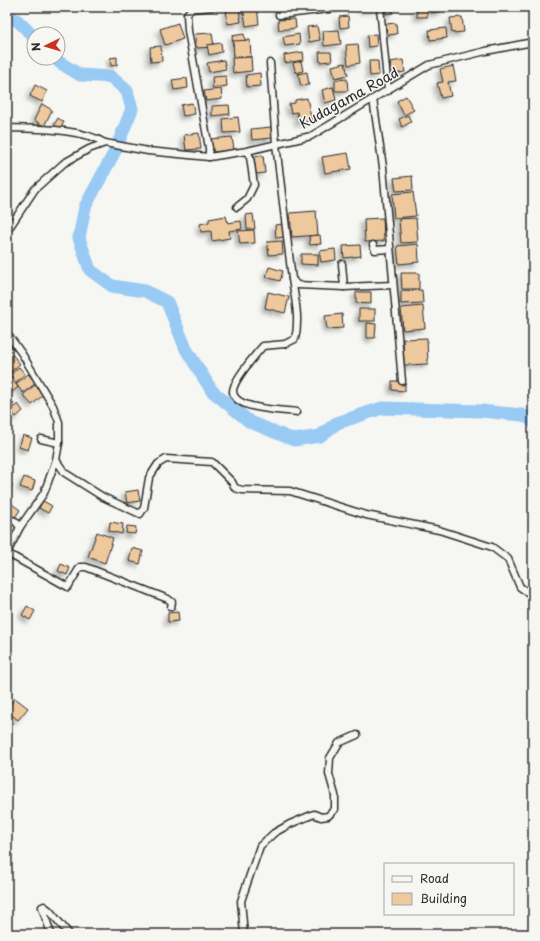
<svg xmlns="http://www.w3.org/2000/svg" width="540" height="941" viewBox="0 0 540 941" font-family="'Playpen Sans',sans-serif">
  <defs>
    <filter id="shadow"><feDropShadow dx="-3.5" dy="3.5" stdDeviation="2" flood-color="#0004"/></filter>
  </defs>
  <rect width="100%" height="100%" fill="#f6f6f2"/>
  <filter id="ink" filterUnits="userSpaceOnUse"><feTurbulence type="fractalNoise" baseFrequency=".025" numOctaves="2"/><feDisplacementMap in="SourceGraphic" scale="8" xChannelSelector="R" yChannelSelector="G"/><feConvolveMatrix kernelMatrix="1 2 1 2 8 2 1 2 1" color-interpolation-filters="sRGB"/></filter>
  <g filter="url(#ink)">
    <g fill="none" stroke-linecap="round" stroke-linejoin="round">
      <g stroke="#98caf4" stroke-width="13">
        <polyline points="7,15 18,21 34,37"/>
        <polyline points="55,58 59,62 80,75 111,77 127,91 132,109 115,151 85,207 79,238 90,270 112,286 145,291 167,302 186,349 212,391 250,422 294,440 320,436 337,423 382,408 481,411 522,415 532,420 533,422"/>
      </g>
    </g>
    <g fill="#eec99e" stroke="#2b2b2b" filter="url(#shadow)">
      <polygon points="241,7 252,7 254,11 243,15"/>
      <polygon points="243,7 257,7 259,24 246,26"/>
      <polygon points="277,7 292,7 292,8 278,12"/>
      <polygon points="362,7 377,7 377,9 362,10"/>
      <polygon points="385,7 393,7 393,13 386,14"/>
      <rect x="417" y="7" width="10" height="10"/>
      <polygon points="430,7 443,7 444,11 431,13"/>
      <polygon points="448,7 462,7 449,9"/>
      <polygon points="239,8 241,22 228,24 226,10"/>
      <polygon points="348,16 349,27 340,28 339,17"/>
      <polygon points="462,17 464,32 452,33 450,18"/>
      <polygon points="295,19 296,28 279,30 278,20"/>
      <polygon points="178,23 183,39 165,45 160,29"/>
      <polygon points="396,23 397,34 387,35 386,24"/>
      <polygon points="317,26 320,40 309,42 307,27"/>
      <polygon points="446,28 447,38 430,40 429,30"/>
      <polygon points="339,30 341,44 324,46 323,31"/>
      <polygon points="212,33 214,47 197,48 195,34"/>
      <polygon points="244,34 246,44 233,46 232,36"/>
      <polygon points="299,34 300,44 285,46 283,37"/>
      <polygon points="376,34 377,46 368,47 367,35"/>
      <polygon points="250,40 251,57 234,57 233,41"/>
      <polygon points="221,43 222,52 209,55 207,45"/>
      <polygon points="358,44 360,63 348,65 346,45"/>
      <polygon points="161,46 162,61 151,62 150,47"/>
      <polygon points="303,52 304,60 285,63 284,55"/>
      <polygon points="319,52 331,52 332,61 320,62"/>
      <polygon points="117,57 117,65 111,66 110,58"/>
      <polygon points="251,57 252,71 233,73 232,58"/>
      <polygon points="224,60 226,69 209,72 207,63"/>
      <polygon points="403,60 405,72 392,74 390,62"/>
      <polygon points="301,61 303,71 296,73 293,63"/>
      <polygon points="369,61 378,61 379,75 370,76"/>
      <polygon points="345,63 348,75 335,78 332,66"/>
      <polygon points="453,66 456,81 448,82 451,96 441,98 437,83 443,82 440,69"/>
      <polygon points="307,72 309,85 301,86 298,74"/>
      <polygon points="260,73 261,86 247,87 246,75"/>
      <polygon points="226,76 227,86 213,88 212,77"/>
      <polygon points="187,78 188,88 174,90 172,80"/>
      <polygon points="347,79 348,91 335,91 335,80"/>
      <polygon points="35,85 47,91 42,102 30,96"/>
      <polygon points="333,87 336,100 325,103 322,90"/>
      <polygon points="221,89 222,99 206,101 204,91"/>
      <polygon points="406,96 414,110 404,115 397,101"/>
      <polygon points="307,98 312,121 299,123 297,112 291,113 289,104 295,103 295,100"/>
      <polygon points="192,103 195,114 183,116 181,105"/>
      <polygon points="42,104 52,110 44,126 34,120"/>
      <polygon points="229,105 230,114 212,116 212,106"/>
      <polygon points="408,115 411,122 402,127 399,119"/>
      <polygon points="238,117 240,132 224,133 223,119"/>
      <polygon points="58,118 64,122 60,129 54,125"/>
      <polygon points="271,127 273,138 252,140 251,129"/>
      <polygon points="199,133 201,149 186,150 184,135"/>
      <polygon points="232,137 234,150 211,152 210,139"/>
      <polygon points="348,153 351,169 325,173 322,157"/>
      <polygon points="263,155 265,173 256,174 254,156"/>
      <polygon points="412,176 413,190 396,191 394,178"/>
      <polygon points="413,192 416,216 394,218 392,194"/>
      <polygon points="316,211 318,235 292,237 290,213"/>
      <polygon points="253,214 255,229 247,229 246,215"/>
      <polygon points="226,216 228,223 241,221 242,229 229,231 230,238 212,241 211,231 201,232 200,224 209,222 209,219"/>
      <polygon points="383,218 384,241 365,242 364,219"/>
      <polygon points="416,218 418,242 401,243 399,219"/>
      <polygon points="283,224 284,237 276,238 275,225"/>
      <polygon points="254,230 255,243 240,244 238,231"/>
      <polygon points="320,235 321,244 310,245 309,236"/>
      <polygon points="282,241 283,254 269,255 267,242"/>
      <polygon points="418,244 419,262 399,264 397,246"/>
      <polygon points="360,245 361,256 344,258 343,246"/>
      <polygon points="335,249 336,260 321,262 319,251"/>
      <polygon points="301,254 318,254 318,265 301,264"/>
      <polygon points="269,267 283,271 280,281 266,277"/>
      <polygon points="401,273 419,273 419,289 402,289"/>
      <polygon points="422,290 423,303 401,304 401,291"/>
      <polygon points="268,292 289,297 285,313 265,308"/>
      <polygon points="356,292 371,292 371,304 356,303"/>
      <polygon points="423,306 425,328 403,330 401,308"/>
      <rect x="359" y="309" width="16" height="12"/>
      <polygon points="342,314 343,328 327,329 325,316"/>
      <polygon points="367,323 376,324 375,338 367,338"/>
      <polygon points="427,338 428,364 404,365 403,339"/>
      <polygon points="11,353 20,364 8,374 7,373 7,357"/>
      <polygon points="19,367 25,374 16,382 10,375"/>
      <polygon points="28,374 36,383 23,393 16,384"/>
      <polygon points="8,375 18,387 9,395 7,393"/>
      <polygon points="392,381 405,381 405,391 392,390"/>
      <polygon points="35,385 43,395 32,405 23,395"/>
      <polygon points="7,395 14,404 7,410"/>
      <polygon points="18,404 23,411 16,417 10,410"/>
      <polygon points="23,435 32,438 28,450 19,447"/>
      <polygon points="24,477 35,481 32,491 20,487"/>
      <polygon points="7,484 12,484 11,490 7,490"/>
      <polygon points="138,490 140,501 127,503 125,492"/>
      <polygon points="43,501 52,506 48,513 39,508"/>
      <polygon points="12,504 20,510 14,519 7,514 7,511"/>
      <polygon points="110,522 123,524 122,534 109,531"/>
      <polygon points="127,526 136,527 135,534 126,533"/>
      <polygon points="97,532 113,538 105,563 88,557"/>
      <polygon points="132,548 143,551 140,564 129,561"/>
      <polygon points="61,564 70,568 67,575 58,571"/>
      <polygon points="27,606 35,611 30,620 22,615"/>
      <polygon points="178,612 179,621 168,622 168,613"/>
      <polygon points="15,698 28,708 18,720 7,711 7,708"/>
    </g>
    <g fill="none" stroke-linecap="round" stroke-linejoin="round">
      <g stroke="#2b2b2b" stroke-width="9">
        <g id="street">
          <polyline points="380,7 388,91"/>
          <polyline points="279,15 345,7"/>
          <polyline points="270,63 276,144 292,279 297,285 344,287 393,285"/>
          <polyline points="373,99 383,167 402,381"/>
          <path d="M7,128C36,129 80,128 105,143"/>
          <polyline points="209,157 209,148 188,31 187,14 191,9 212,7"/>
          <polyline points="237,207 247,199 254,185 250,157 247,151"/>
          <polyline points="7,231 35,189 64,163 89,149 105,143 148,151 209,157 247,151 311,136 429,65 486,51 533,42"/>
          <polyline points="373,245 375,250 390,249"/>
          <polyline points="342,264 344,287"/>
          <path d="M292,279C295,299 300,319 295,339L285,344L263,346C256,354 232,382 233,392C235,410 283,410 297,412"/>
          <polyline points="7,333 22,354 53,406 59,422 59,443 56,460 44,493 20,527 7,553"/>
          <polyline points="41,439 59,443"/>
          <polyline points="56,460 65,473 103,497 140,514 144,508 149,478 158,464 166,459 212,462 232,482 235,488 242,490 290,491 366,515 439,530 492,547 508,559 520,587 533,596"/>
          <polyline points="7,518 15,521 20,527"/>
          <polyline points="7,553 68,587 80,567 86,567 168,599 172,602 171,607"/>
          <polyline points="51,934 42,907 44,906 49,910 69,934"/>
          <polyline points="244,934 241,901 260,846 274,833 290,824 314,814 321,817 328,816 335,809 335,795 329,774 330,758 339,743 357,735"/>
        </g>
      </g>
      <use href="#street" stroke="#f6f6f2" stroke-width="6"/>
    </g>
  </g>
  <g text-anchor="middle" stroke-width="3" stroke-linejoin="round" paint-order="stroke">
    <g font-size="14" fill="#2b2b2b" stroke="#f6f6f2">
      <text transform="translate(349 98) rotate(-29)" y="5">Kudagama Road</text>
    </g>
  </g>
  <rect width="540" height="941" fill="none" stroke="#f6f6f2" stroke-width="24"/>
  <rect x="12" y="12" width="516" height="917" fill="none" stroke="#2b2b2b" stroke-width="1.5" filter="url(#ink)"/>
  <rect x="384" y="863" width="130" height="52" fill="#f6f6f2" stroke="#a5a5a2"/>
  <rect x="392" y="876" width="20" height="6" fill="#f6f6f2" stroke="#a5a5a2"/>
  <text x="420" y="883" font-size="12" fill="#2b2b2b">Road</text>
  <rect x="392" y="893" width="20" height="12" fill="#eec99e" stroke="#a5a5a2"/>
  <text x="420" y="903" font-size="12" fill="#2b2b2b">Building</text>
  <g transform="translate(46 46) rotate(265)"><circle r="19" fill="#f6f6f2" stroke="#a5a5a2"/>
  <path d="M0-3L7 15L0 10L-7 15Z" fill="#c8321e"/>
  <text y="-6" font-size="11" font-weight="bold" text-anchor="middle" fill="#2b2b2b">N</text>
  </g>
</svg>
